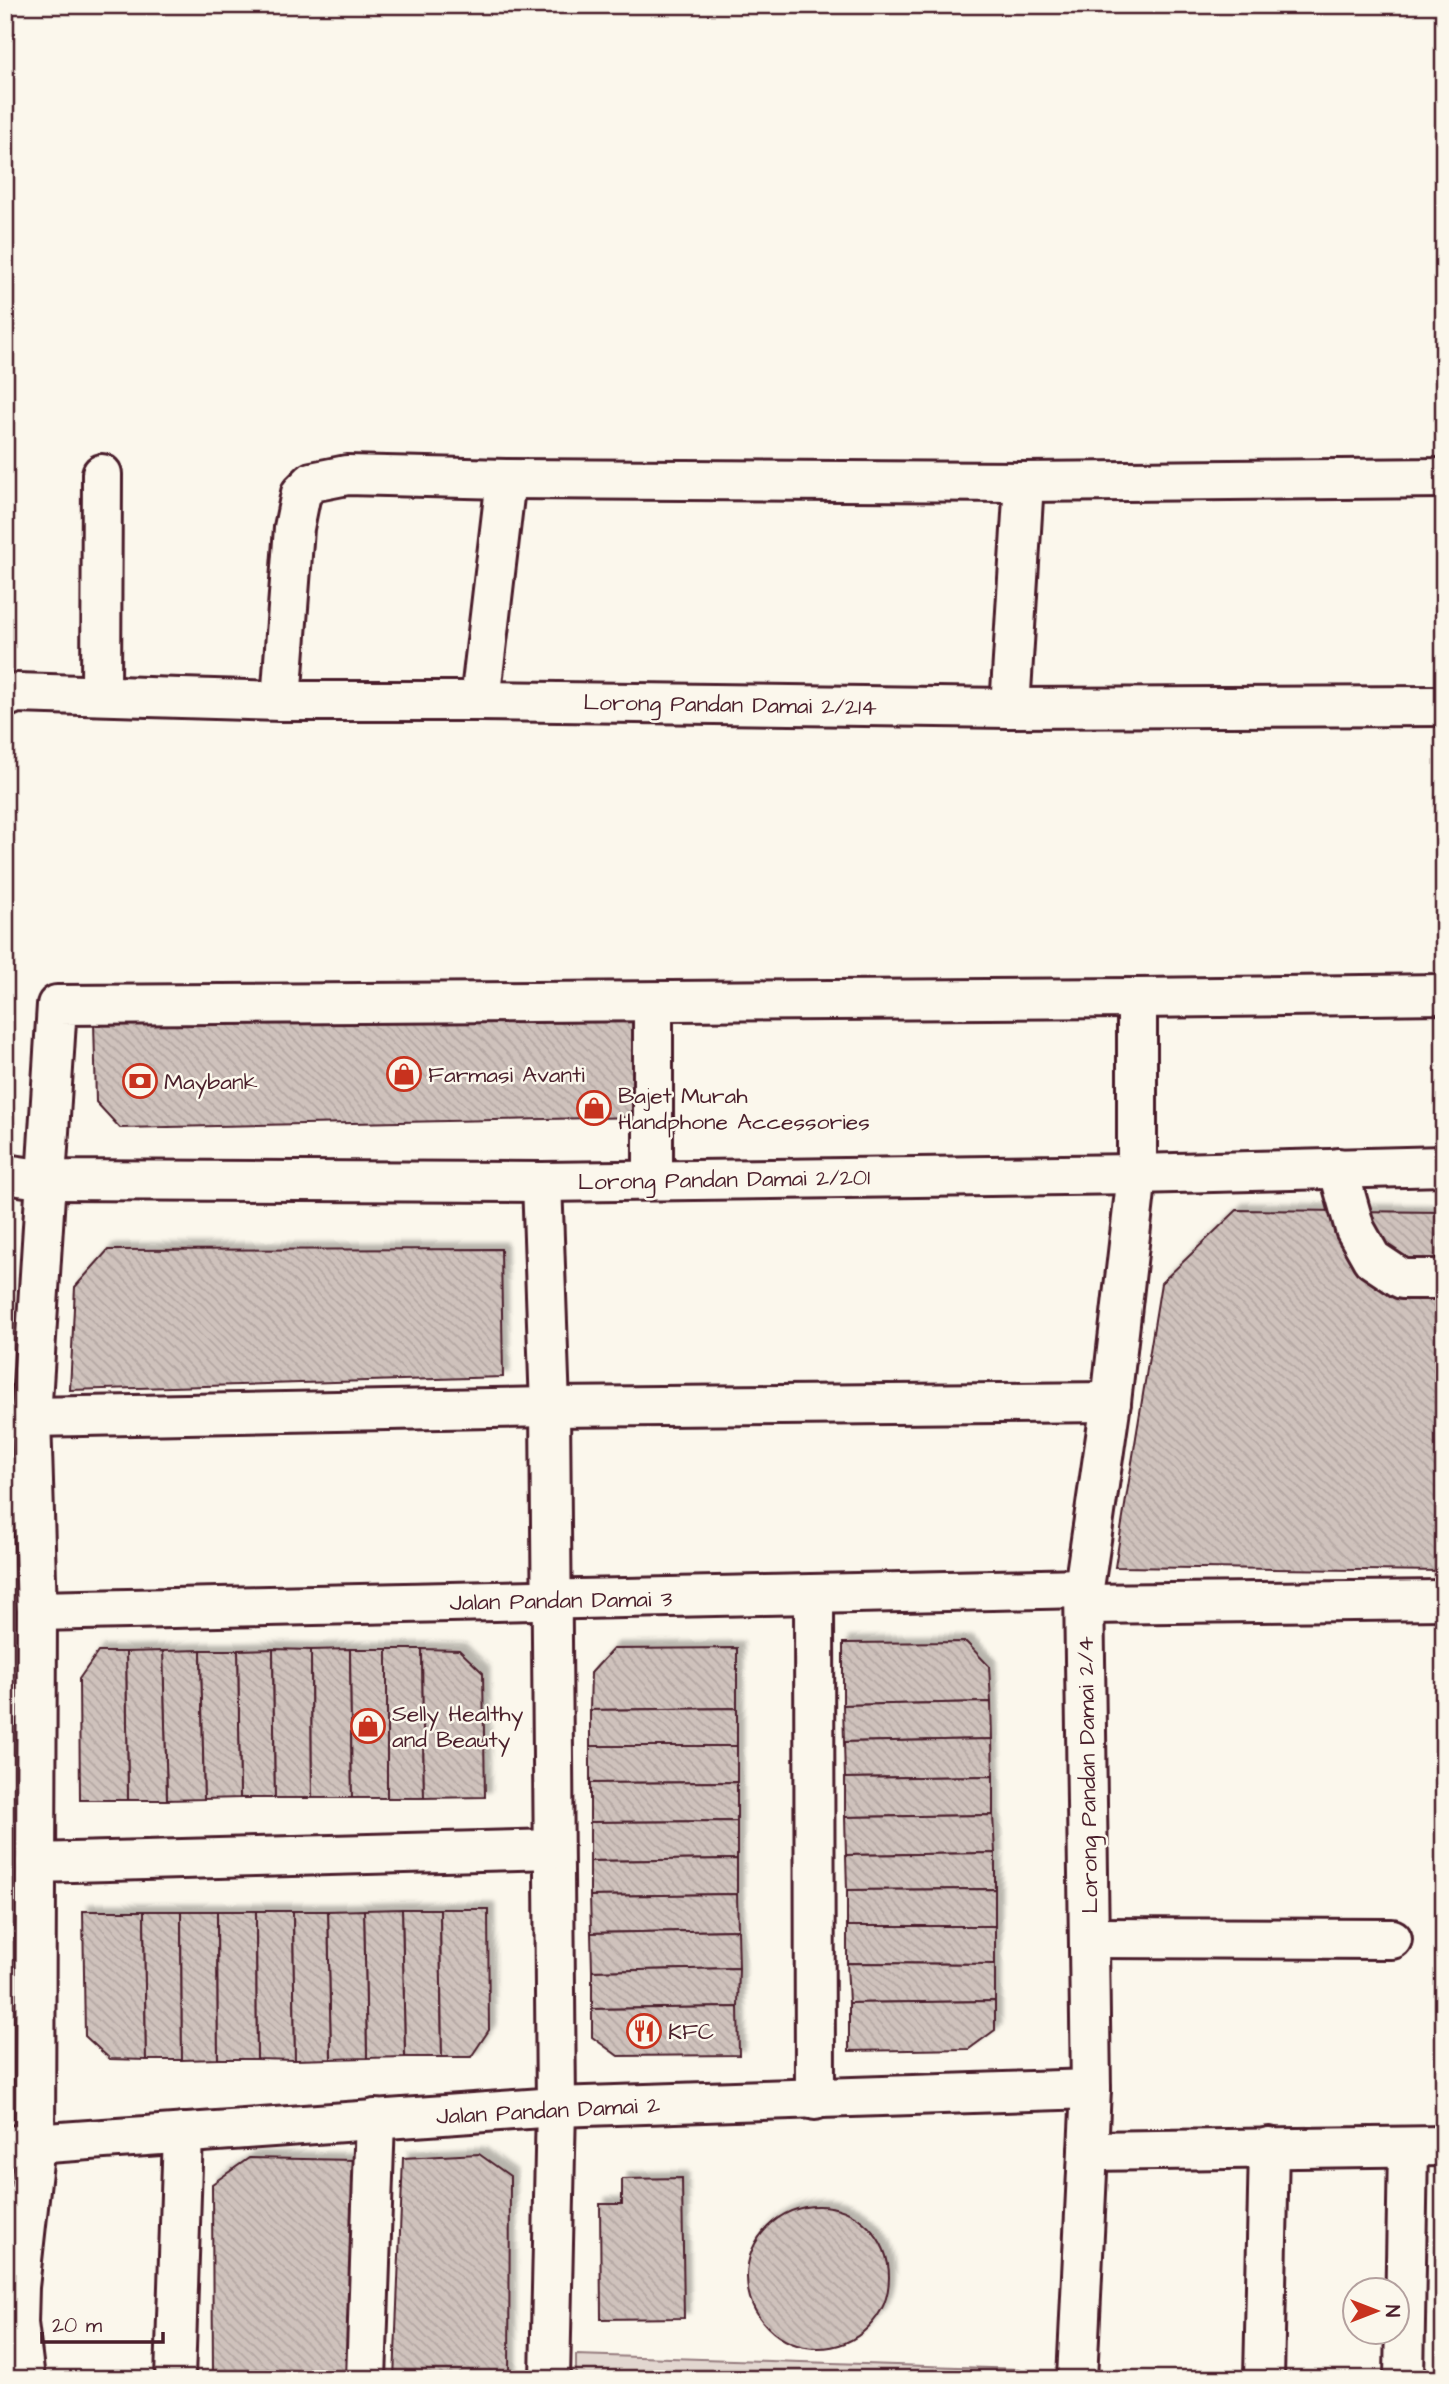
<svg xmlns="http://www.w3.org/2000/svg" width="1449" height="2384" viewBox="0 0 1449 2384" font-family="'Architects Daughter',sans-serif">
  <defs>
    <pattern id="building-back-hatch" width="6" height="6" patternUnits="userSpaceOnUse" patternTransform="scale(1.75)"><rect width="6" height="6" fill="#cfc2bc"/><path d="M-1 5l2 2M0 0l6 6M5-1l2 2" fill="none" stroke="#b3a6a2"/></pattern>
    <filter id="shadow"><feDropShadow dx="6" dy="-6" stdDeviation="2" flood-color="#0004"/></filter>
  </defs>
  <rect width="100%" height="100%" fill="#fbf7ec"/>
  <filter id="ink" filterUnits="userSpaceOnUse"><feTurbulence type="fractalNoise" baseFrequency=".0143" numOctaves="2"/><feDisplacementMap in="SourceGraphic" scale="14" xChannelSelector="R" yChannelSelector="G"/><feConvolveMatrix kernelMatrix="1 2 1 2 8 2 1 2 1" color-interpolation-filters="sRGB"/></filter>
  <g filter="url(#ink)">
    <polygon fill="#e2d7d0" stroke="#967b7e" stroke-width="2" points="576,2355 1020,2369 1020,2379 576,2379"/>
    <g fill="url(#building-back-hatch)" stroke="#4a1f2b" stroke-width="2" filter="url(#shadow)">
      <polygon points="634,1016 639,1117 120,1128 96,1102 94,1022"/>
      <polygon points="1237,1210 1444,1212 1444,1571 1115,1567 1161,1283"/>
      <polygon points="501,1249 503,1377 70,1390 75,1287 108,1250"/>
      <polygon points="966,1642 989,1666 991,1702 843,1705 843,1643"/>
      <polygon points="737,1648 737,1708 590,1710 591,1673 613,1649"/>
      <polygon points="273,1649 275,1798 240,1798 238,1650"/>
      <polygon points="273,1649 311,1650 312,1798 275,1798"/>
      <polygon points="350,1649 352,1798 312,1798 311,1650"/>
      <polygon points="350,1649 387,1649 387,1798 352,1798"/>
      <polygon points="387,1649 422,1649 424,1798 387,1798"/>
      <polygon points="422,1649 459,1650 483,1673 485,1797 424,1798"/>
      <polygon points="201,1650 204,1799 167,1800 163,1651"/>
      <polygon points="201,1650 238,1650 240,1798 204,1799"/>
      <polygon points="163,1651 167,1800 128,1800 126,1652"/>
      <polygon points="98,1652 126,1652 128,1800 80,1800 79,1679"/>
      <polygon points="991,1702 992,1739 844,1742 843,1705"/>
      <polygon points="737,1708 737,1746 590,1746 590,1710"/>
      <polygon points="992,1739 993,1776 845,1778 844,1742"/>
      <polygon points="590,1746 737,1746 737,1782 590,1783"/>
      <polygon points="993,1776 993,1815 845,1817 845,1778"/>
      <polygon points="737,1782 737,1821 590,1822 590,1783"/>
      <polygon points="993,1815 995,1853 846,1855 845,1817"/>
      <polygon points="737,1821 737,1859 590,1861 590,1822"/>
      <polygon points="995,1853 995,1889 847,1890 846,1855"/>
      <polygon points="737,1859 737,1894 590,1896 590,1861"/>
      <polygon points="995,1889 995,1926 847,1926 847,1890"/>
      <polygon points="737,1894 738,1930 591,1933 590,1896"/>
      <polygon points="402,1909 440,1909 442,2057 405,2057"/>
      <polygon points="402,1909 405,2057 367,2058 364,1910"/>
      <polygon points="440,1909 488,1909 489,2030 471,2057 442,2057"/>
      <polygon points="364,1910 367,2058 331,2059 328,1911"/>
      <polygon points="83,1911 144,1911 146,2060 110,2059 85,2036"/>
      <polygon points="144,1911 181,1911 182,2060 146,2060"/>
      <polygon points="181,1911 217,1911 218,2059 182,2060"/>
      <polygon points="217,1911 256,1911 257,2059 218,2059"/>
      <polygon points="256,1911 293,1911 295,2060 257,2059"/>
      <polygon points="293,1911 328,1911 331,2059 295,2060"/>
      <polygon points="847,1926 995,1926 995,1964 847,1963"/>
      <polygon points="738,1930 739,1968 592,1971 591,1933"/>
      <polygon points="847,1963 995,1964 995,2001 849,2003"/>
      <polygon points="739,1968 738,2007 592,2009 592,1971"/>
      <polygon points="995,2001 995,2030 969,2049 849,2051 849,2003"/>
      <polygon points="738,2007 739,2055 618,2056 592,2037 592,2009"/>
      <polygon points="479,2154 510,2176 509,2379 394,2379 403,2158"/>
      <polygon points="249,2158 356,2160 358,2379 213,2379 212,2184"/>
      <polygon points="682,2178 684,2318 601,2319 600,2204 622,2204 622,2179"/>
      <circle cx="818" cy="2277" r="71"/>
    </g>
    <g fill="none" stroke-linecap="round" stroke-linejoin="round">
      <g stroke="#4a1f2b" stroke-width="44">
        <g id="minor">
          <polyline points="101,695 102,474"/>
          <polyline points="5,698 16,693 281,701 480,701 1010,708 1444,706"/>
          <polyline points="281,701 294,528 301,493 312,482 347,475 506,479 1024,482 1444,478"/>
          <polyline points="480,701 506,479"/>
          <polyline points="1010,708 1024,482"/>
          <polyline points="653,1002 653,1180"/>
          <polyline points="1338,1168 1355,1229 1372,1259 1402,1279 1444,1279"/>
          <polyline points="5,1174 47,1180 542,1182 1137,1174 1444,1166"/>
          <polyline points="542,1182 550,1407 556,2107 550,2379"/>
          <polyline points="31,1417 550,1407 1111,1402"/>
          <polyline points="814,1594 815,2100"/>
          <polyline points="1085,1604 1444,1600"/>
          <polyline points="37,1611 1084,1588"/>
          <polyline points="36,1863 553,1849"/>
          <polyline points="1089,1938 1392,1939"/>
          <polyline points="5,2146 556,2107 1091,2089"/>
          <polyline points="1088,2151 1444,2146"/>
          <polyline points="25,2379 18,2323 19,2287 35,2144 37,1611 31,1417 57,1005 1137,998 1444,994"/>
          <polyline points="175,2379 183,2133"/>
          <polyline points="366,2379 375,2119"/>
          <polyline points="1077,2379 1091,2089 1084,1588 1111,1402 1137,1174 1137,998"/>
          <polyline points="1264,2379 1269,2147"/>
          <polyline points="1404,2379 1408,2147"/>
        </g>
      </g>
      <use href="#minor" stroke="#fbf7ec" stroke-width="38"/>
    </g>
  </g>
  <defs>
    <g id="shop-ring" transform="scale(1.75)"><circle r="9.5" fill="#fbf7ec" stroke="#c8321e" stroke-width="1.5"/><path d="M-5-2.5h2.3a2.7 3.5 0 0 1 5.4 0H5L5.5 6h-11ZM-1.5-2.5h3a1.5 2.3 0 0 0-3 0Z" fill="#c8321e"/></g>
    <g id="bank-ring" transform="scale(1.75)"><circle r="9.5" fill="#fbf7ec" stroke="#c8321e" stroke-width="1.5"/><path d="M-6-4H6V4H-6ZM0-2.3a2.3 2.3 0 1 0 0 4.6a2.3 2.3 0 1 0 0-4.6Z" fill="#c8321e"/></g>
    <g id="restaurant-ring" transform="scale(1.75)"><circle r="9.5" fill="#fbf7ec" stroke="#c8321e" stroke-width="1.5"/><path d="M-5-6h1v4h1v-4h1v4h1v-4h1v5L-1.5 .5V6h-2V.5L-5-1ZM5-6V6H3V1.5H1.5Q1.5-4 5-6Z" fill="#c8321e"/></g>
  </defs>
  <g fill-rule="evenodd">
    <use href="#shop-ring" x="404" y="1074"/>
    <use href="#bank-ring" x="140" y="1081"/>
    <use href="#shop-ring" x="594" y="1108"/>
    <use href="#shop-ring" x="368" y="1726"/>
    <use href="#restaurant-ring" x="644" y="2031"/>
  </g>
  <g text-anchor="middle" stroke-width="5" stroke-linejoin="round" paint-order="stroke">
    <g font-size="23" fill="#4a1f2b" stroke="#fbf7ec">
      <text transform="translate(730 704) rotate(1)" y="8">Lorong Pandan Damai 2/214</text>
      <text transform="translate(724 1179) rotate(-1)" y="8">Lorong Pandan Damai 2/201</text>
      <text transform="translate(561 1600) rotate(-1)" y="8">Jalan Pandan Damai 3</text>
      <text transform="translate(1087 1775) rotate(-91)" y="8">Lorong Pandan Damai 2/4</text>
      <text transform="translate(548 2110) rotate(-3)" y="8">Jalan Pandan Damai 2</text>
    </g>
    <g font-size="23" fill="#4a1f2b" stroke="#fbf7ec" text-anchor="start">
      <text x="428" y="1082">Farmasi Avanti</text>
      <text x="164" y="1089">Maybank</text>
      <text x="618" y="1103">Bajet Murah<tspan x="618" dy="26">Handphone Accessories</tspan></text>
      <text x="392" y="1721">Selly Healthy<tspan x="392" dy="26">and Beauty</tspan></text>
      <text x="668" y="2039">KFC</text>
    </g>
  </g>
  <rect width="1449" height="2384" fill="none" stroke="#fbf7ec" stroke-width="28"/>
  <rect x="14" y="14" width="1421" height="2356" fill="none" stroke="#4a1f2b" stroke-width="2.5" filter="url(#ink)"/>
  <g transform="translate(1376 2311) rotate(90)"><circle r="33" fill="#fbf7ec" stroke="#b4a19f" stroke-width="2"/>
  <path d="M0-5L12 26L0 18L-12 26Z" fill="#c8321e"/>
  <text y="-10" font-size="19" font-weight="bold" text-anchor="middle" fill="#4a1f2b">N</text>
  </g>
  <path d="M42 2332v10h121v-10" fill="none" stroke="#4a1f2b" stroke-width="3.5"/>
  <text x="52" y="2332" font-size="21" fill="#4a1f2b" stroke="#fbf7ec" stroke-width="5" paint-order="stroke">20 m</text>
</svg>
